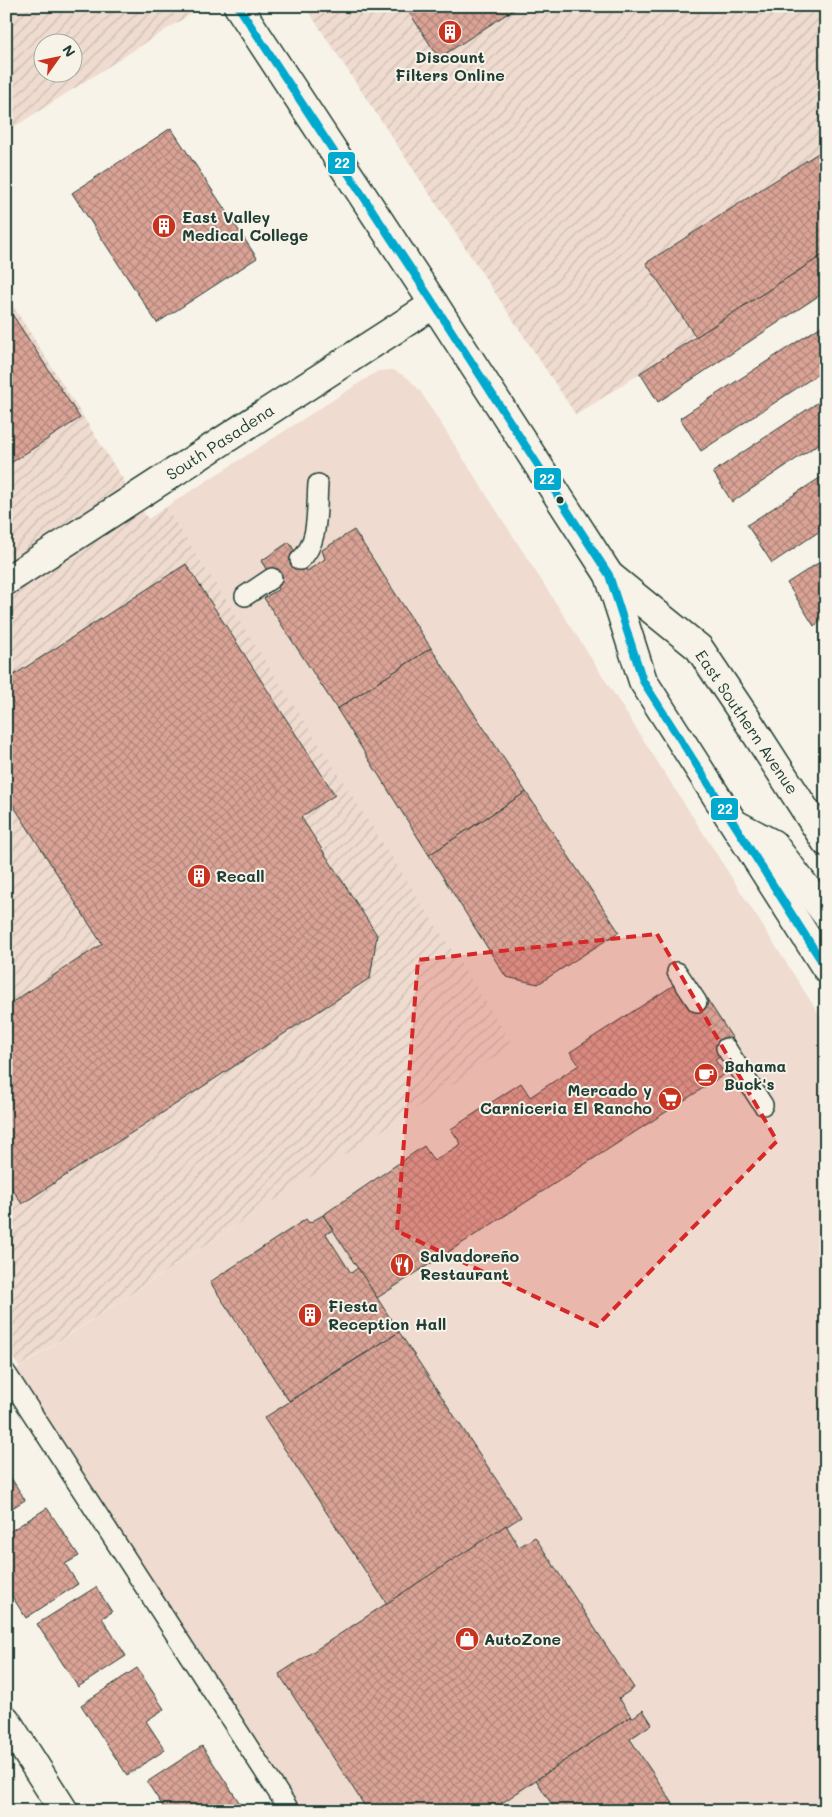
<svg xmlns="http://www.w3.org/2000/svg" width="832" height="1817" viewBox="0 0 832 1817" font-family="Mali,sans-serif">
  <defs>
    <pattern id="industrial-furrows" width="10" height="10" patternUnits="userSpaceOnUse" patternTransform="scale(1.25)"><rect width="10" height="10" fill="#efdbcf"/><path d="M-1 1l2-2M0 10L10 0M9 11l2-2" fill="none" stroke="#ccbdb2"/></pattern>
    <pattern id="building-cross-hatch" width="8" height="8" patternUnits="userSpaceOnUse" patternTransform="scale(1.25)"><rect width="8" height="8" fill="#dba396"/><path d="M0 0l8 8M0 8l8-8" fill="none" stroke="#b1867b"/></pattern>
  </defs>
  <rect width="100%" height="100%" fill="#f7f3e8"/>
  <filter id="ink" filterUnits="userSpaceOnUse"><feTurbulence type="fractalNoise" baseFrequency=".02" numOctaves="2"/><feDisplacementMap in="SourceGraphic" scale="10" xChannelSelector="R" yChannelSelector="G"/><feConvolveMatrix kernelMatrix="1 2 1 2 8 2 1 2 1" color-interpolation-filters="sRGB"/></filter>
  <g filter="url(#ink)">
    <polygon fill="#efdbcf" points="393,370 408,378 420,391 826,1025 826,1811 303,1811 14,1371 512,1045 166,507 378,371"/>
    <g fill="url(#industrial-furrows)" fill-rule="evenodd">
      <path d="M6,6H187L192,13L6,132ZM42,42H72V72H42Z"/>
      <polygon points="305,6 826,6 826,253 576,415"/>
      <polygon points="6,295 148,519 166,507 513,1045 19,1367 6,1348"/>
    </g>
    <g fill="url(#building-cross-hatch)" stroke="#1f3d34">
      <polygon points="405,6 519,6 439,58"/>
      <polygon points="171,128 257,258 157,323 72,193"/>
      <polygon points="826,148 826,253 696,337 646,263"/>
      <polygon points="826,253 826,291 658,402 640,373"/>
      <polygon points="6,305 80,418 6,466"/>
      <polygon points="826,323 826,369 701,451 680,418"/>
      <polygon points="826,397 826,439 732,502 713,472"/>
      <polygon points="826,474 826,527 772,563 747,525"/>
      <polygon points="354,530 431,648 337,709 264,598 279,589 261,561 289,542 307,571 325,559 322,550"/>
      <polygon points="826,558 826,585 824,586 826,589 826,618 814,626 787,583"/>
      <polygon points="186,564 335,795 301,817 377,935 370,978 22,1204 6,1179 6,1006 102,944 6,794 6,680"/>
      <polygon points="431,648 526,792 429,855 337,709"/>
      <polygon points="526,792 619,932 538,984 506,977 429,855"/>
      <polygon points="674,985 688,1007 705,996 735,1042 717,1053 720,1057 715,1060 725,1074 377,1298 323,1215 424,1146 434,1161 461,1144 451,1129 521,1083 530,1097 579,1065 570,1052"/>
      <polygon points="323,1215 333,1230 326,1234 351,1273 358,1268 399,1332 289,1401 210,1282 306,1219 309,1223"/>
      <polygon points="399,1332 521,1517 387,1604 264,1418"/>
      <polygon points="6,1470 25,1500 6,1512"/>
      <polygon points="47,1508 79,1556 65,1564 78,1584 26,1618 6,1587 6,1534"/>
      <polygon points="506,1525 519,1547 535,1537 634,1688 619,1698 631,1716 490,1811 368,1811 279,1674"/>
      <polygon points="96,1587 112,1612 102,1618 126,1656 78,1687 37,1624"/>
      <polygon points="137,1668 164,1709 146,1721 165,1750 127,1775 81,1705"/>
      <polygon points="643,1710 652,1724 630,1739 678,1811 556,1811 536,1780 631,1716 632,1718"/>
      <polygon points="202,1746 245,1811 166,1811 147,1782"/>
    </g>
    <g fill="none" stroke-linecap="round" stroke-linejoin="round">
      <g stroke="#1f3d34" stroke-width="22">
        <g id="service">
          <path d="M300,560C320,543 316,508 318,484"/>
          <polyline points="245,596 272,578"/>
          <polyline points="677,972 697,1002"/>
          <polyline points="726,1048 763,1105"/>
          <polyline points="6,1373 290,1811"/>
        </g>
      </g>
      <g stroke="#1f3d34" stroke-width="31">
        <g id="minor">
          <polyline points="6,581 434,304"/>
          <polyline points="6,1720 64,1811"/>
        </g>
      </g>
      <g stroke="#1f3d34" stroke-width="31">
        <g id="secondary">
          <polyline points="238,6 434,304 609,575 643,681 826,968"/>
          <polyline points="609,575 699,648 746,718 826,842"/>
          <polyline points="735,824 773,844 826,914"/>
        </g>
      </g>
      <use href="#service" stroke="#f7f3e8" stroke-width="19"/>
      <use href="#minor" stroke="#f7f3e8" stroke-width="28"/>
      <use href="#secondary" stroke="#f7f3e8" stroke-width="28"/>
      <g stroke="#f7f3e8" stroke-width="11">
        <polyline id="bus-1" points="238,6 434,304 609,575 643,681 826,968"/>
      </g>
      <use href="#bus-1" stroke="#00a9ce" stroke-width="8"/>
    </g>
  </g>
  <path fill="#d62828" fill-opacity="0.2" stroke="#d62828" stroke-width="4" stroke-dasharray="10 6" stroke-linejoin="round" d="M657,934L777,1141L597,1326L397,1231L418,960Z"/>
  <defs>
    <g id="building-disc" transform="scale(1.25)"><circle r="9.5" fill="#c8321e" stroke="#f7f3e8"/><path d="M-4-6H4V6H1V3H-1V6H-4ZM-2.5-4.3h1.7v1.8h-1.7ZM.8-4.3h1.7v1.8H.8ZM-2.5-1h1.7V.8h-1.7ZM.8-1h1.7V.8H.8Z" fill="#fff"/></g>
    <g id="cafe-disc" transform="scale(1.25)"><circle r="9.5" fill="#c8321e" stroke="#f7f3e8"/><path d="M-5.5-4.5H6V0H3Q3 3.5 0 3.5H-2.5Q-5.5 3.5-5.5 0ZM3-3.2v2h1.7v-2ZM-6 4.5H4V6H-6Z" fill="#fff"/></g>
    <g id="supermarket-disc" transform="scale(1.25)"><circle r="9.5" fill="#c8321e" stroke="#f7f3e8"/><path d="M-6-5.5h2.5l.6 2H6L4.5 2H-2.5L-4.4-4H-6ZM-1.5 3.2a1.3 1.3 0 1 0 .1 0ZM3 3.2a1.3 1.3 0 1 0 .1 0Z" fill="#fff"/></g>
    <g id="restaurant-disc" transform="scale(1.25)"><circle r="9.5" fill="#c8321e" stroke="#f7f3e8"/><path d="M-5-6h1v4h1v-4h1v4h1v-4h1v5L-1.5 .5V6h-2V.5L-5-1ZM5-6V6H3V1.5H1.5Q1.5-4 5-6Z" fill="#fff"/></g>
    <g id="shop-disc" transform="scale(1.25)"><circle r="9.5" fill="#c8321e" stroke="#f7f3e8"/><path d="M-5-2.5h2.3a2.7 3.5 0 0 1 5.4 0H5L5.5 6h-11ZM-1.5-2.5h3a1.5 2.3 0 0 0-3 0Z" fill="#fff"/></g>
  </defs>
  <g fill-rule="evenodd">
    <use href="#building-disc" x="450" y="32"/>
    <use href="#building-disc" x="164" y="226"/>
    <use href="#building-disc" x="199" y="876"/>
    <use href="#cafe-disc" x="706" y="1075"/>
    <use href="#supermarket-disc" x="670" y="1099"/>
    <use href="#restaurant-disc" x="402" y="1265"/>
    <use href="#building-disc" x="310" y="1315"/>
    <use href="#shop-disc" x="467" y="1639"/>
  </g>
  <circle fill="#1f3d34" stroke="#f7f3e8" stroke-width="2" cx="560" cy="500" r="4.5"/>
  <g text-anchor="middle" stroke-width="4" stroke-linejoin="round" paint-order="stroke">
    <g font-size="16" font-weight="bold" fill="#1f3d34" stroke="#f7f3e8" text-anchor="start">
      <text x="450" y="63" text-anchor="middle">Discount<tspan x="450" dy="18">Filters Online</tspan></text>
      <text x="182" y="223">East Valley<tspan x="182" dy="18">Medical College</tspan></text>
      <text x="216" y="882">Recall</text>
      <text x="724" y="1072">Bahama<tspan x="724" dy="18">Buck's</tspan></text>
      <text x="652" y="1096" text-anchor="end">Mercado y<tspan x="652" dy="18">Carniceria El Rancho</tspan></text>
      <text x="420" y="1262">Salvadoreño<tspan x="420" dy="18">Restaurant</tspan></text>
      <text x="328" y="1312">Fiesta<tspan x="328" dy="18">Reception Hall</tspan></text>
      <text x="484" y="1645">AutoZone</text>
    </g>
    <g font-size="16" fill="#1f3d34" stroke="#f7f3e8">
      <text transform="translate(220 442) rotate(-33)" y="6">South Pasadena</text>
      <text transform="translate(747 722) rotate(56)" y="6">East Southern Avenue</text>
    </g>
  </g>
  <g stroke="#f7f3e8" stroke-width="2">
    <rect x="327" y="151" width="29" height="24" rx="5" fill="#00a9ce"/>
    <rect x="533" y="467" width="29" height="24" rx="5" fill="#00a9ce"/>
    <rect x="710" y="797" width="29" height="24" rx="5" fill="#00a9ce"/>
  </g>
  <g font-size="14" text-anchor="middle" font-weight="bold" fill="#fff">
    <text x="342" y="168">22</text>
    <text x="547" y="484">22</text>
    <text x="725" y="814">22</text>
  </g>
  <rect width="832" height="1817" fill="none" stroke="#f7f3e8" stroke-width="25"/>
  <rect x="12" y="12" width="807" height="1792" fill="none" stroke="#1f3d34" stroke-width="2" filter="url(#ink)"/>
  <g transform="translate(58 58) rotate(57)"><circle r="24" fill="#f7f3e8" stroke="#a1aaa0"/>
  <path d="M0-4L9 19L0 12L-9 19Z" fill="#c8321e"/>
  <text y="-8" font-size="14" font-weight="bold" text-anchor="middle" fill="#1f3d34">N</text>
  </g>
</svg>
